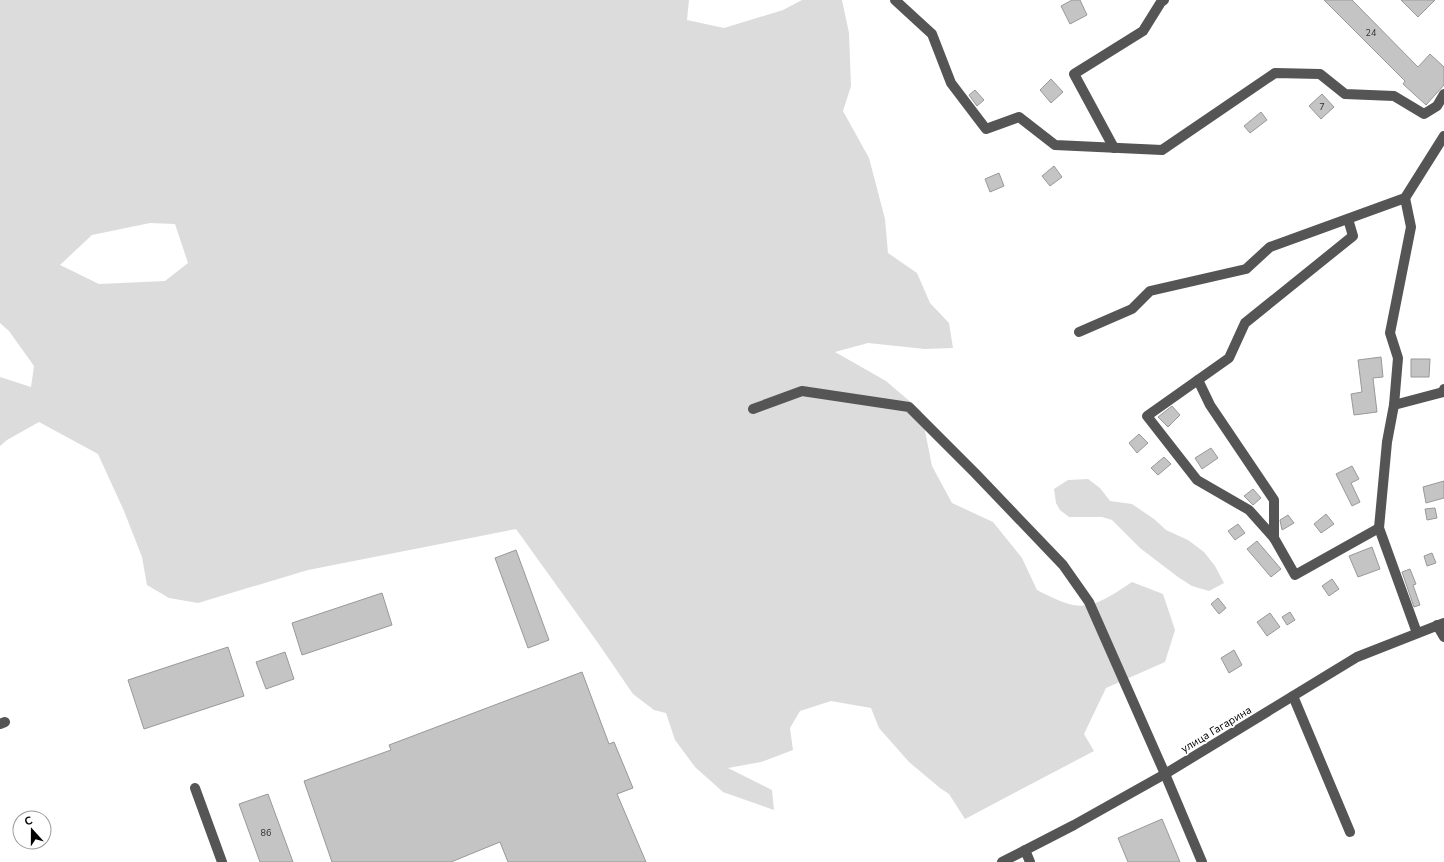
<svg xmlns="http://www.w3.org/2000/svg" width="1444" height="862" viewBox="0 0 1444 862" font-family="'Nunito Sans',sans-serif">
  <rect width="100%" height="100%" fill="#fff"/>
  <g fill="#dcdcdc" fill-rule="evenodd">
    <path d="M0,0H689L687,20L724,28L783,10L802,0H842L849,33L851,86L843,111L869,158L885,219L888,253L917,273L930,303L949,323L953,348L925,349L868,343L835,352L886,381L921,411L932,466L952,503L993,522L1022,558L1037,590C1047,595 1058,601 1069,604C1093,611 1113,594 1132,582L1163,594L1175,630L1165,662L1106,688L1084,734L1094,751L965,819L949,794L940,788L909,762L879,728L871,708L831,701L800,711L790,728L793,750L761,762L728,768L772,790L774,810L723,792L695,767L675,740L666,713L654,710L633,694L598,643L516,529L308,570L198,603L169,598L147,585L142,557L124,511L98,454L39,422L7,440L0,446V377L31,387L34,366L9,331L0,323ZM150,223L175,224L188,263L165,281L99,284L60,265L92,235Z"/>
    <polygon points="1088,479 1100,488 1110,501 1132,504 1154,519 1166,530 1188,540 1204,552 1215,566 1224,583 1209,591 1192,586 1178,577 1140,548 1112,520 1102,517 1069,517 1060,510 1056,503 1054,489 1068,480"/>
  </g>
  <g fill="#c4c4c4" stroke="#999">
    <polygon points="1072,0 1080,0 1087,15 1070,24 1061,6"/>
    <polygon points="1324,0 1352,0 1418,67 1430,54 1444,67 1444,85 1426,105 1403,84 1405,81"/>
    <polygon points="1401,0 1435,0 1418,17"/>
    <polygon points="1051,79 1063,92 1051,103 1040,90"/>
    <polygon points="975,90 984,100 977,106 969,95"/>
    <polygon points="1322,94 1334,107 1321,119 1309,106"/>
    <polygon points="1261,112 1267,120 1250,133 1244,126"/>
    <polygon points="1054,166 1062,177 1050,186 1042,176"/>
    <polygon points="999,173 1004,186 990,192 985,179"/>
    <polygon points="1381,357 1383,377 1373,378 1377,412 1354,415 1351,394 1362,392 1358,360"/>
    <polygon points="1411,359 1430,359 1429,377 1411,377"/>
    <polygon points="1172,406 1180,415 1168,427 1158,417"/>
    <polygon points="1139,434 1148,443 1137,453 1129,443"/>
    <polygon points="1211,448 1218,458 1202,469 1195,458"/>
    <polygon points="1164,457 1171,464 1158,475 1151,468"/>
    <polygon points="1352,466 1359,479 1351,483 1360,502 1352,506 1336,474"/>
    <polygon points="1444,481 1444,498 1426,503 1423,487"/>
    <polygon points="1253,489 1261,498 1253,505 1244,496"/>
    <polygon points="1435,508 1437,518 1427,520 1425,509"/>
    <polygon points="1326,514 1334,524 1321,533 1314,524"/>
    <polygon points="1288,515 1294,523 1282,530 1280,520"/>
    <polygon points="1238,524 1245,533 1235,540 1228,531"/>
    <polygon points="1257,541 1281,569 1271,577 1247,549"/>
    <polygon points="1372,547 1380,569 1358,577 1349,556"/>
    <polygon points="516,550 549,640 528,648 495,558"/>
    <polygon points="1432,553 1436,563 1427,566 1424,556"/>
    <polygon points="1410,569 1416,584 1413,585 1420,605 1414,607 1402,572"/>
    <polygon points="1332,579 1339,589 1329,596 1322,586"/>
    <polygon points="382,593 392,625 302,655 292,623"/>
    <polygon points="1218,598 1226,608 1219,614 1211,604"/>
    <polygon points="1290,612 1295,620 1287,625 1282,617"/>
    <polygon points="1270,613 1280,627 1267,636 1257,622"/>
    <polygon points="228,647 244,696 144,729 128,680"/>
    <polygon points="1234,650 1242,665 1229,673 1221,658"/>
    <polygon points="285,652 294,679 266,689 256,662"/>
    <polygon points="582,672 609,744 614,742 633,788 617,794 646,862 508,862 500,842 451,862 332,862 304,781 391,750 389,745"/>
    <polygon points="268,794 293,862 260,862 239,804"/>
    <polygon points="1162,819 1180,862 1128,862 1118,838"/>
  </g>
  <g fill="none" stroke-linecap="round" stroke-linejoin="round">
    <g stroke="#555" stroke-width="10">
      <polyline points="895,0 932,34 951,83 986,129 1019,117 1055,145 1162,150 1275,73 1320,74 1345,94 1394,96 1424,114 1437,106 1444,94"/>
      <polyline points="1114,148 1074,74 1143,31 1161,2 1164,0"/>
      <polyline points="1348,219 1353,236 1245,323 1229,358 1147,416 1197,480 1249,510 1274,538 1295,575 1379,528"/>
      <polyline points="1079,332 1132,309 1150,291 1246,269 1270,247 1405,198 1444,136"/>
      <polyline points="1198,380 1210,405 1274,500 1274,538"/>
      <polyline points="1394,405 1398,358 1390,333 1411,227 1405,198"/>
      <polyline points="753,409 802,391 909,407 975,473 1063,565 1089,602 1165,774 1202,862"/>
      <polyline points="1437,625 1444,637"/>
      <polyline points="1417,633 1379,528 1387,442 1394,405 1443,392 1444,389"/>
      <polyline points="1293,696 1350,832"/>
      <polyline points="0,724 5,722"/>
      <polyline points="195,788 222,862"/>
      <polyline points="1025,850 1030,862"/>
      <polyline points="1002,862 1074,825 1165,774 1357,657 1444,623"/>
    </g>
  </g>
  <g text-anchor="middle" stroke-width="3.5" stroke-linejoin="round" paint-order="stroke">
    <g font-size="9" fill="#313131">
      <text x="1371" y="36">24</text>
      <text x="1322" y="110">7</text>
      <text x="266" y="836">86</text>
    </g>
    <g font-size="11" fill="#000" stroke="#fff">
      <text transform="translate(1216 729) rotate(-31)" y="4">улица Гагарина</text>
    </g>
  </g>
  <g transform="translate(32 830) rotate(339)"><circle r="19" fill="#ffffff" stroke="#999999"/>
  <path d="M0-3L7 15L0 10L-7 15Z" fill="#000000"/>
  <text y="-6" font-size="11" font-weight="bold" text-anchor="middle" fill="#000000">С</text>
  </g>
</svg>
